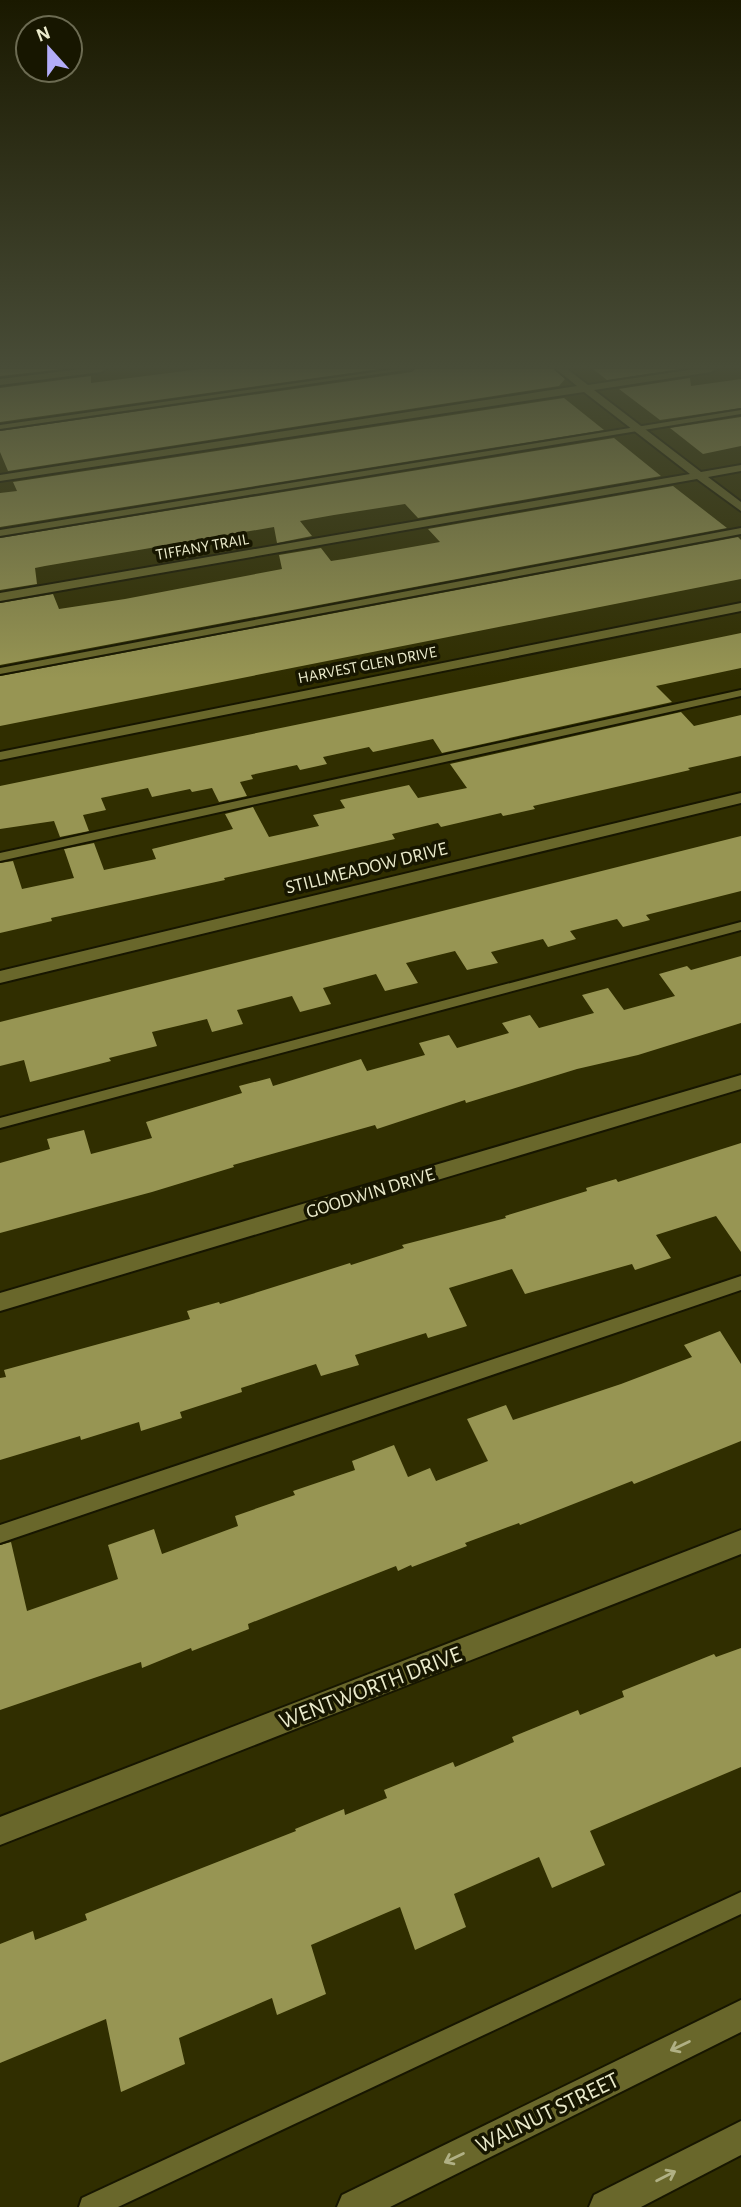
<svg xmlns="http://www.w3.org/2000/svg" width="741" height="2207" viewBox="0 0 741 2207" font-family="'Alegreya Sans',sans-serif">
  <rect width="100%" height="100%" fill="#302e00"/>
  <g fill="#979553">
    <polygon points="0,369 63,369 0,376"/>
    <polygon points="200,369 380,369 0,422 0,388 91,376 91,383"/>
    <polygon points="415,369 554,369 565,379 559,386 8,471 0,452 0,431 412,372"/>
    <polygon points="593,369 680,369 607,380"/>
    <polygon points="690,378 691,386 741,379 741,408 660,420 619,389"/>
    <polygon points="564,398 604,430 0,527 0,493 17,491 13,482"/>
    <polygon points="741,417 741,446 703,454 670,428"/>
    <polygon points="614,438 661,476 418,518 405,504 334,515 300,521 312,536 277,543 274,527 45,566 35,568 37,584 0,590 0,538"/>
    <polygon points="673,486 727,528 0,665 0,603 53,594 59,609 125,599 282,569 279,555 321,548 331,561 344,559 440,542 428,529"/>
    <polygon points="738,537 741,540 741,579 0,726 0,676"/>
    <polygon points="741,633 741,668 656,686 672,702 442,753 433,739 373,752 369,747 323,757 327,764 300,770 297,765 251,775 253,779 240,782 247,796 219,802 212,788 192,792 190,789 152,797 148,788 101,798 106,810 83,815 89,831 60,837 54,821 0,829 0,786"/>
    <polygon points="681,712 694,726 741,715 741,756 688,768 690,770 533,806 535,809 503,816 501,813 441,827 438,823 392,834 395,839 224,878 225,880 51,918 52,921 0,933 0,863 13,861 22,889 74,878 64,849 94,843 104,870 156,859 152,849 233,829 225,814 253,807 269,837 319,826 313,815 345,808 340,800 409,785 418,798 467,788 450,764"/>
    <polygon points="741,836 741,891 646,915 650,920 623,927 617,919 570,931 576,939 548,947 543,939 491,952 498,963 467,970 455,951 406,963 418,983 385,991 376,974 323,988 331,1004 300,1012 292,996 237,1010 243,1024 212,1032 207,1019 152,1032 157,1046 109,1058 111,1061 30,1082 24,1060 0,1066 0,1022"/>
    <polygon points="741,956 741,1023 638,1055 577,1069 466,1103 465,1100 377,1129 375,1125 233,1165 234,1167 152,1192 0,1233 0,1163 50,1149 47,1139 84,1130 91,1154 152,1138 146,1122 242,1093 239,1086 270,1078 273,1086 361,1059 367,1071 425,1055 419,1043 449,1035 457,1048 509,1033 502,1023 530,1015 539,1028 594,1013 582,995 608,988 624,1010 675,996 659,974 687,966 691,970"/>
    <polygon points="741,1143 741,1252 716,1216 656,1235 671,1258 635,1270 632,1264 525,1294 512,1269 449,1288 467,1326 428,1338 426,1333 355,1355 359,1365 321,1376 316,1364 241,1388 242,1392 180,1412 182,1418 141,1431 139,1422 81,1440 80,1436 0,1460 0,1378 6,1377 4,1370 190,1319 187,1311 219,1302 220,1304 350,1263 351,1265 404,1248 402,1245 506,1218 505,1216 587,1191 586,1188 616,1179 618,1182"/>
    <polygon points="720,1331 741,1364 741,1441 634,1484 632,1481 520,1525 519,1523 465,1543 467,1546 412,1567 411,1565 398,1571 396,1566 248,1624 249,1629 192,1651 191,1648 142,1668 141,1662 0,1710 0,1545 11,1542 27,1611 118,1579 108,1545 154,1529 162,1554 238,1526 235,1516 295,1495 293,1491 355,1470 352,1461 394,1445 408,1477 430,1468 436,1481 488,1461 467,1419 506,1405 513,1420 621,1384 692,1357 684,1345"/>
    <polygon points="741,1648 741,1767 590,1831 605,1865 552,1888 539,1857 454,1894 466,1927 415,1950 400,1907 311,1945 326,1994 277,2015 272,1998 179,2038 185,2064 121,2092 106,2019 0,2063 0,1944 33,1931 35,1940 87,1920 85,1914 296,1831 295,1829 344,1809 345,1815 387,1798 384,1790 453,1762 455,1767 514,1742 512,1737 578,1710 580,1715 624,1697 622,1691 714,1654 716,1657"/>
  </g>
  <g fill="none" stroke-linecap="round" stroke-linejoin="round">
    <g stroke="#171600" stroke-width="4">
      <g id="service">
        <polygon points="396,369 412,369 0,429 0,425"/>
        <polygon points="741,410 741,414 0,536 0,530"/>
        <polygon points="741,528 741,534 0,674 0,668"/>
        <polygon points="741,690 741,696 0,861 0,853"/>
        <polygon points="741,922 741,930 0,1128 0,1118"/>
        <polygon points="741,1276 741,1290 0,1543 0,1525"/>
        <polygon points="741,1892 741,1914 118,2207 79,2207 82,2198"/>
      </g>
    </g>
    <g stroke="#171600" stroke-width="4">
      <g id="minor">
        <polygon points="81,369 106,369 101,372 0,385 0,379"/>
        <polygon points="556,369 567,369 588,385 695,369 716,369 711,372 594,390 701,472 741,465 741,471 708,477 741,502 741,511 697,479 0,601 0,593 690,474 584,392 0,481 0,475 577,386"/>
        <polygon points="741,603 741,611 0,760 0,752"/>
        <polygon points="741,793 741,803 0,983 0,971"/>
        <polygon points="741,1075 741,1089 0,1311 0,1293"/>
        <polygon points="741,1530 741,1554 0,1845 0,1817"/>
      </g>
    </g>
    <g stroke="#171600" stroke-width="4">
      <g id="secondary">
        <polygon points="741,2000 741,2032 390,2207 337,2207 342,2195"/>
        <polygon points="741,2121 741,2155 641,2207 589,2207 594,2195"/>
      </g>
    </g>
    <use href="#service" fill="#69672b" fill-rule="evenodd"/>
    <use href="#minor" fill="#69672b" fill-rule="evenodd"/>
    <use href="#secondary" fill="#69672b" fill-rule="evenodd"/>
  </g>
  <defs><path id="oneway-shaft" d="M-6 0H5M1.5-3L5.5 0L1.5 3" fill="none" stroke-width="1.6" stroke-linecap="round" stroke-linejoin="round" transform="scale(1.75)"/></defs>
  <g stroke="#b0b084">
    <use href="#oneway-shaft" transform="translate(680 2046) rotate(154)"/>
    <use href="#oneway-shaft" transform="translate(454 2158) rotate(154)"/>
    <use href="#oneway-shaft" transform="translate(666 2176) rotate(-27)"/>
  </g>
  <linearGradient id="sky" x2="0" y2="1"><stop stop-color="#1a1900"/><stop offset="0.54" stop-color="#484c37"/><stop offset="1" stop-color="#484c37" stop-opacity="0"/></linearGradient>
  <rect width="741" height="678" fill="url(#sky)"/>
  <g text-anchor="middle" stroke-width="7" stroke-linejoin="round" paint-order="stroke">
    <g font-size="16" fill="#ebebcc" stroke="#171600">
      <text transform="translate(202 546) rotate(-10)" y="6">TIFFANY TRAIL</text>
      <text transform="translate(367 664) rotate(-11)" y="6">HARVEST GLEN DRIVE</text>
    </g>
    <g font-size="19" fill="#ebebcc" stroke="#171600">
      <text transform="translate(366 867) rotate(-14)" y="7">STILLMEADOW DRIVE</text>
      <text transform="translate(370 1192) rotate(-17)" y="7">GOODWIN DRIVE</text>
    </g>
    <g font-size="23" fill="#ebebcc" stroke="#171600">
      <text transform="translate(370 1687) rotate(-21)" y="8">WENTWORTH DRIVE</text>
      <text transform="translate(547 2112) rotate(-26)" y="8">WALNUT STREET</text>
    </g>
  </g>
  <g transform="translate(49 49) rotate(339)"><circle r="33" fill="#171600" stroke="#6c6b52" stroke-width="2"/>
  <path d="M0-5L12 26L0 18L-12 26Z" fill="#b3adf9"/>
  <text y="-10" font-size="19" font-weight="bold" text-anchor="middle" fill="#ebebcc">N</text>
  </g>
</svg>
